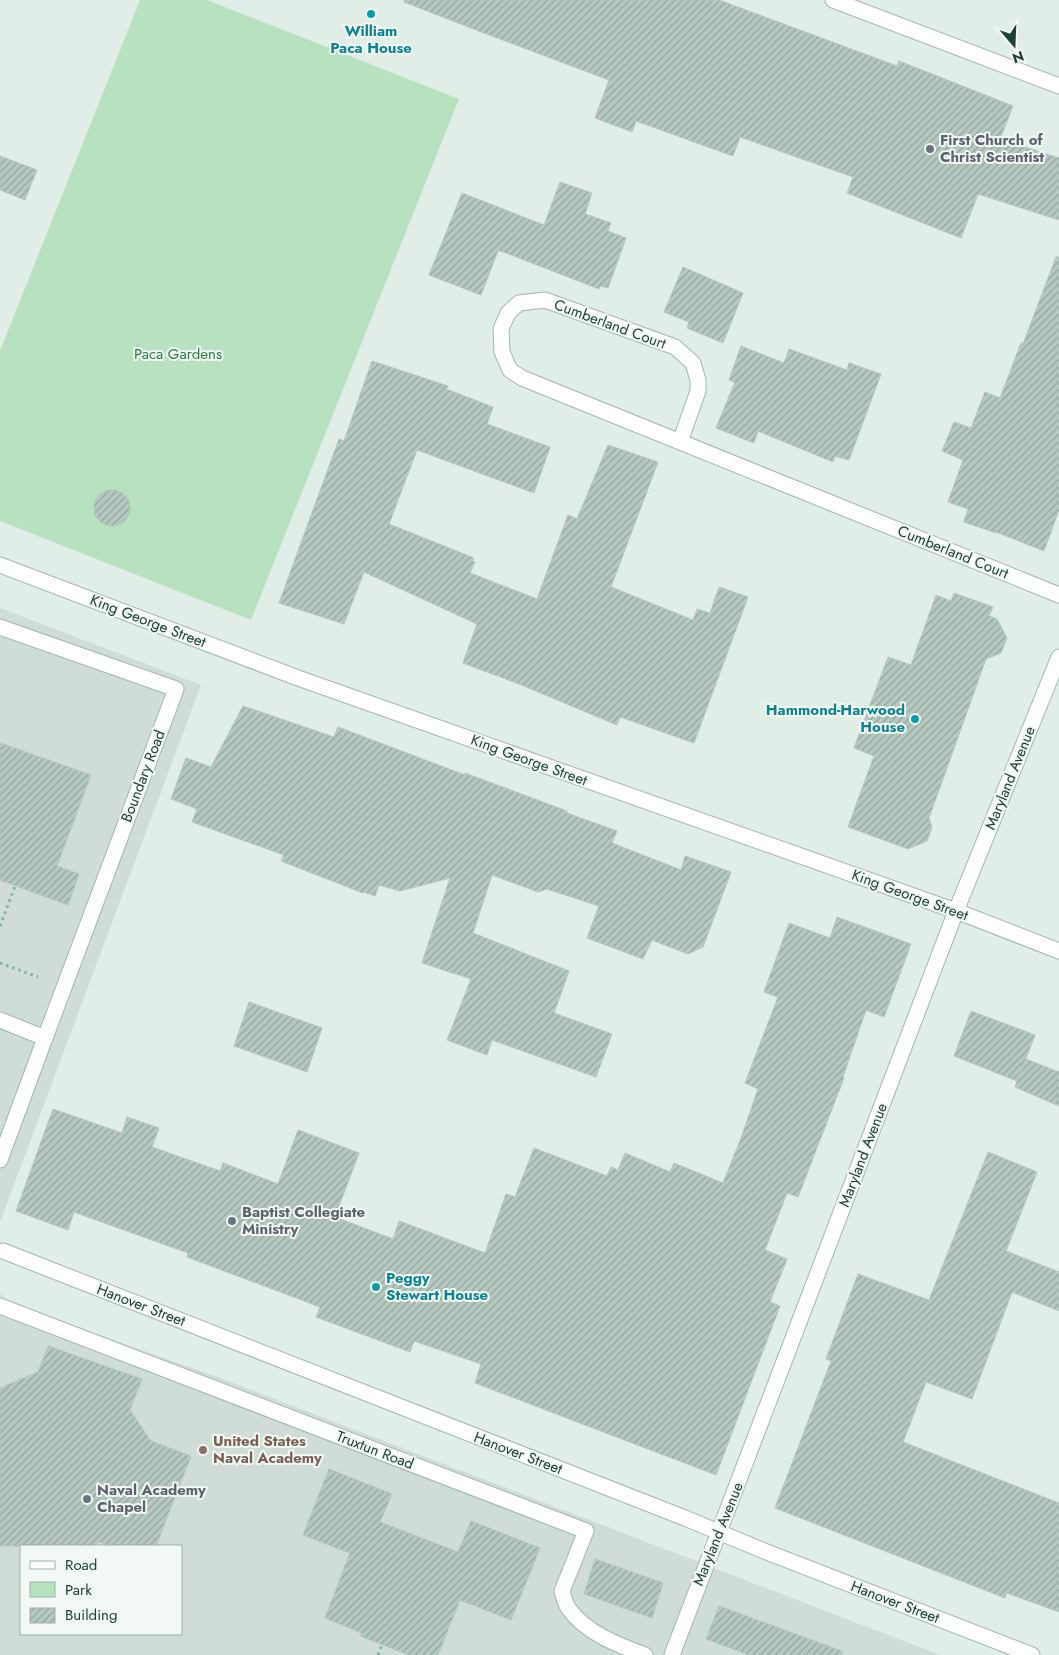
<svg xmlns="http://www.w3.org/2000/svg" width="1059" height="1655" viewBox="0 0 1059 1655" font-family="Jost,sans-serif">
  <defs>
    <pattern id="building-hatch" width="6" height="6" patternUnits="userSpaceOnUse" patternTransform="scale(1.25)"><rect width="6" height="6" fill="#b6c9c0"/><path d="M-1 1l2-2M0 6l6-6M5 7l2-2" fill="none" stroke="#93a59d"/></pattern>
  </defs>
  <rect width="100%" height="100%" fill="#e1ede7"/>
  <g fill="#cfddd6" fill-rule="evenodd">
    <polygon points="0,608 201,685 0,1222"/>
    <path d="M0,1294L15,1305L223,1379L940,1655H0ZM21,1546H181V1634H21Z"/>
  </g>
  <polygon fill="#b8e1c0" points="140,0 207,0 459,99 251,620 0,521 0,351"/>
  <g fill="url(#building-hatch)" stroke="#b3c8be">
    <polygon points="405,0 719,0 897,66 899,61 1013,106 1000,139 1059,158 1059,220 978,194 961,238 847,193 853,177 740,137 733,156 636,121 632,132 595,118 609,80 484,33 404,2"/>
    <polygon points="0,156 37,170 25,200 0,190"/>
    <polygon points="560,182 592,193 585,214 611,223 608,231 626,238 608,288 600,286 599,289 501,251 498,251 481,295 429,275 462,193 544,225"/>
    <polygon points="1056,257 1059,257 1059,510 1044,551 996,532 996,533 964,522 968,509 948,502 963,460 942,451 954,422 971,428 985,392 1000,398 1021,343 1023,344"/>
    <polygon points="683,267 743,293 723,343 687,328 689,322 664,312"/>
    <polygon points="741,346 784,363 789,349 847,370 849,363 881,374 849,460 835,456 833,462 758,431 754,443 716,428 735,382 729,380"/>
    <polygon points="372,361 448,386 446,389 493,407 487,424 550,447 534,493 417,450 389,524 474,558 472,561 475,562 470,573 537,599 568,515 577,519 608,445 658,462 611,587 693,620 697,609 710,613 719,587 748,597 694,743 620,717 617,725 519,684 463,663 477,624 364,572 344,624 279,603 339,439 344,441"/>
    <circle cx="112" cy="508" r="18"/>
    <polygon points="954,593 993,607 989,616 997,619 1007,638 1001,653 986,659 929,818 932,827 927,841 908,849 848,827 874,756 854,748 888,657 911,665 936,595 951,601"/>
    <polygon points="243,706 334,737 338,727 465,775 465,773 567,811 567,813 617,831 612,843 681,870 685,856 731,872 703,947 688,954 652,940 643,959 587,938 599,906 547,889 538,892 492,875 473,933 569,971 554,1013 612,1034 596,1077 492,1040 487,1055 447,1040 471,979 422,963 450,878 400,891 379,885 375,896 364,892 363,893 281,861 284,855 192,822 197,809 171,799 186,758 211,767"/>
    <polygon points="0,743 91,775 57,866 79,874 68,905 0,880"/>
    <polygon points="837,917 911,944 884,1017 866,1010 843,1077 844,1078 798,1197 787,1193 765,1250 787,1259 770,1302 780,1306 716,1475 475,1383 481,1364 414,1341 410,1352 316,1317 320,1307 187,1257 188,1253 74,1212 68,1230 16,1211 53,1109 122,1133 127,1117 159,1128 152,1147 220,1171 223,1163 278,1184 298,1130 359,1153 335,1217 393,1239 399,1221 485,1253 506,1194 515,1197 534,1148 607,1176 611,1167 618,1170 625,1153 670,1172 674,1163 723,1183 741,1138 758,1089 745,1083 778,997 764,992 789,923 830,938"/>
    <polygon points="249,1002 322,1028 307,1072 234,1046"/>
    <polygon points="971,1011 1035,1035 1018,1079 1026,1059 1059,1072 1059,1106 1015,1087 1017,1081 954,1056"/>
    <polygon points="988,1152 1037,1172 1006,1251 1059,1272 1059,1311 1012,1292 972,1399 926,1382 903,1442 1059,1503 1059,1612 1007,1593 1005,1598 775,1508 831,1361 826,1359 858,1274 929,1300"/>
    <polygon points="48,1346 142,1379 130,1410 151,1441 191,1456 156,1546 110,1546 99,1542 92,1546 0,1546 0,1388 38,1372"/>
    <polygon points="329,1469 392,1494 380,1522 458,1552 471,1521 540,1548 511,1620 460,1600 438,1655 409,1655 360,1636 362,1633 325,1618 350,1553 303,1535"/>
    <polygon points="595,1559 663,1583 652,1618 584,1594"/>
    <polygon points="719,1606 842,1651 842,1655 749,1655 706,1639"/>
  </g>
  <g fill="none" stroke-linecap="round" stroke-linejoin="round">
    <g stroke="#a3b6ae" stroke-width="17">
      <g id="service">
        <polyline points="680,442 698,391 698,380 693,363 675,347 545,300 519,303 508,313 501,329 502,352 510,370 522,378 1059,595"/>
        <polyline points="0,627 176,689 45,1038"/>
        <path d="M0,1306L586,1531L562,1591C564,1597 565,1604 569,1609C586,1633 618,1645 645,1655"/>
      </g>
    </g>
    <g stroke="#a3b6ae" stroke-width="17">
      <g id="minor">
        <polyline points="833,0 1059,86"/>
        <polyline points="0,1020 45,1038 0,1160"/>
        <polyline points="3,1251 685,1518 764,1551 1032,1655"/>
        <polyline points="672,1655 956,911 1059,657"/>
      </g>
    </g>
    <g stroke="#a3b6ae" stroke-width="17">
      <polyline id="tertiary" points="0,565 298,678 956,911 1059,951"/>
    </g>
    <g stroke="#7eb59f" stroke-width="3" stroke-dasharray="2.5 4" stroke-linecap="butt">
      <polyline points="0,926 15,886"/>
      <polyline points="0,963 38,977"/>
      <polyline points="378,1655 382,1645"/>
    </g>
    <use href="#service" stroke="#fff" stroke-width="15"/>
    <use href="#minor" stroke="#fff" stroke-width="15"/>
    <use href="#tertiary" stroke="#fff" stroke-width="15"/>
  </g>
  <g fill="#0f9aa8" stroke="#f2f9f5" stroke-width="2">
    <circle cx="371" cy="14" r="5"/>
    <circle cx="915" cy="719" r="5"/>
    <circle cx="376" cy="1287" r="5"/>
  </g>
  <g fill="#6b7280" stroke="#f2f9f5" stroke-width="2">
    <circle cx="930" cy="149" r="5"/>
    <circle cx="232" cy="1221" r="5"/>
    <circle cx="87" cy="1499" r="5"/>
  </g>
  <circle fill="#8d6e63" stroke="#f2f9f5" stroke-width="2" cx="203" cy="1450" r="5"/>
  <g text-anchor="middle" stroke-width="4" stroke-linejoin="round" paint-order="stroke">
    <g font-size="15" font-weight="bold" fill="#0d838f" stroke="#f2f9f5">
      <text x="371" y="36">William<tspan x="371" dy="17">Paca House</tspan></text>
      <text x="905" y="715" text-anchor="end">Hammond-Harwood<tspan x="905" dy="17">House</tspan></text>
      <text x="386" y="1283" text-anchor="start">Peggy<tspan x="386" dy="17">Stewart House</tspan></text>
    </g>
    <g font-size="15" font-weight="bold" fill="#5b616d" stroke="#f2f9f5" text-anchor="start">
      <text x="940" y="145">First Church of<tspan x="940" dy="17">Christ Scientist</tspan></text>
      <text x="242" y="1217">Baptist Collegiate<tspan x="242" dy="17">Ministry</tspan></text>
      <text x="97" y="1495">Naval Academy<tspan x="97" dy="17">Chapel</tspan></text>
    </g>
    <g font-size="15" fill="#1f4035" stroke="#f2f9f5">
      <text transform="translate(610 324) rotate(20)" y="5">Cumberland Court</text>
      <text transform="translate(953 552) rotate(22)" y="5">Cumberland Court</text>
      <text transform="translate(148 621) rotate(21)" y="5">King George Street</text>
      <text transform="translate(529 760) rotate(20)" y="5">King George Street</text>
      <text transform="translate(143 776) rotate(-69)" y="5">Boundary Road</text>
      <text transform="translate(1010 778) rotate(-68)" y="5">Maryland Avenue</text>
      <text transform="translate(910 895) rotate(20)" y="5">King George Street</text>
      <text transform="translate(863 1155) rotate(-69)" y="5">Maryland Avenue</text>
      <text transform="translate(141 1305) rotate(21)" y="5">Hanover Street</text>
      <text transform="translate(375 1450) rotate(21)" y="5">Truxtun Road</text>
      <text transform="translate(518 1453) rotate(21)" y="5">Hanover Street</text>
      <text transform="translate(718 1534) rotate(-68)" y="5">Maryland Avenue</text>
      <text transform="translate(895 1602) rotate(21)" y="5">Hanover Street</text>
    </g>
    <g font-size="15" fill="#257c40" stroke="#f2f9f5">
      <text x="178" y="359">Paca Gardens</text>
    </g>
    <g font-size="15" font-weight="bold" fill="#785e54" stroke="#f2f9f5" text-anchor="start">
      <text x="213" y="1446">United States<tspan x="213" dy="17">Naval Academy</tspan></text>
    </g>
  </g>
  <rect x="20" y="1545" width="162" height="90" fill="#f2f9f5" stroke="#9eafa8"/>
  <rect x="30" y="1561" width="25" height="8" fill="#ffffff" stroke="#9eafa8"/>
  <text x="65" y="1570" font-size="15" fill="#1f4035">Road</text>
  <rect x="30" y="1582" width="25" height="15" fill="#b8e1c0" stroke="#9eafa8"/>
  <text x="65" y="1595" font-size="15" fill="#1f4035">Park</text>
  <rect x="30" y="1608" width="25" height="15" fill="url(#building-hatch)" stroke="#9eafa8"/>
  <text x="65" y="1620" font-size="15" fill="#1f4035">Building</text>
  <g transform="translate(1014 45) rotate(161)" stroke="#f2f9f5" stroke-width="4" paint-order="stroke">
  <path d="M0-4L9 19L0 12L-9 19Z" fill="#1f4035"/>
  <text y="-8" font-size="14" font-weight="bold" text-anchor="middle" fill="#1f4035">N</text>
  </g>
</svg>
